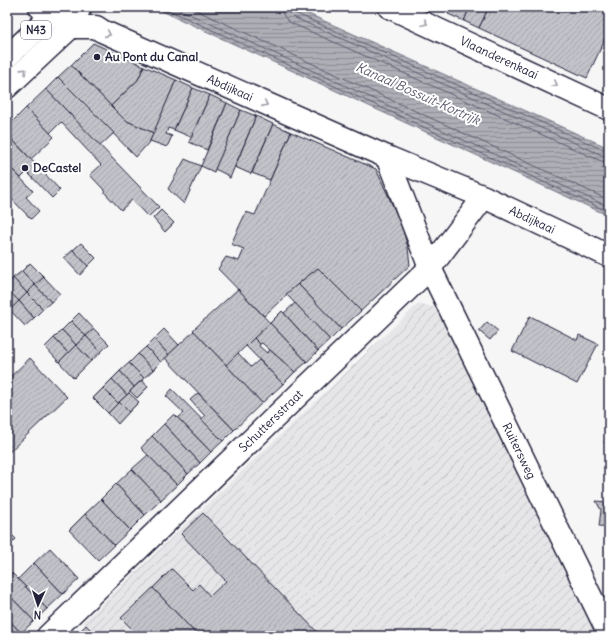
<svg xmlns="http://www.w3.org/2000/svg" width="616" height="643" viewBox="0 0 616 643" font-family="Delius,sans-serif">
  <defs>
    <pattern id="industrial-furrows" width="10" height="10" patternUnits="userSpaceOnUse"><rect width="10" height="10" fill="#e6e6e9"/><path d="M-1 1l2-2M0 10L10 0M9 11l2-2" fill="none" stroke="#c5c5c9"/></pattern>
    <pattern id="water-rules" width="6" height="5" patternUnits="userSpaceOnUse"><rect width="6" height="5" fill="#aeaeb7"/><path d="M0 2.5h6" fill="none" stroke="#8d8d96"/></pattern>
    <pattern id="building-hatch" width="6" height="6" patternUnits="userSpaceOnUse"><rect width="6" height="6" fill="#c2c2c9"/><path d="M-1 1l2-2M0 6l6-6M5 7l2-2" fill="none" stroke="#a6a6ae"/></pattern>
  </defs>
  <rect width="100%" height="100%" fill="#f6f6f7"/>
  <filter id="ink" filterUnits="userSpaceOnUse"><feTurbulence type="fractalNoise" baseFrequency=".025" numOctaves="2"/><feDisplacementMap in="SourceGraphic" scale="8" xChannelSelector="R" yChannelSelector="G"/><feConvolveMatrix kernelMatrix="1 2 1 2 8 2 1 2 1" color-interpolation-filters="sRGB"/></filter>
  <g filter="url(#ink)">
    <polygon fill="url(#industrial-furrows)" points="419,303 439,309 601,636 97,636 83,622"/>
    <polygon fill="url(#water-rules)" stroke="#767685" points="153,7 293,7 609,148 609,216"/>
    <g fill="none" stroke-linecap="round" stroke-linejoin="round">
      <g stroke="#5a5a6d" stroke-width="1">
        <polyline points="162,7 609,212"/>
        <polyline points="174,7 609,207"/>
        <polyline points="189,7 609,200"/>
        <path d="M281,7C282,14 285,19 291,23L601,161L609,162"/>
        <polyline points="287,7 289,13 293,17 604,156 609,156"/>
        <polyline points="292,7 293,10 295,13 606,151 609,151"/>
      </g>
    </g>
    <g fill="url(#building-hatch)" stroke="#22223b">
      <polygon points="451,7 470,7 464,21 448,14"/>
      <polygon points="470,7 489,7 479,28 464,21"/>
      <polygon points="489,7 609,7 609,30 587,78 479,28"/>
      <polygon points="93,43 144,66 138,80 111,106 71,65"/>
      <polygon points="71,65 125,120 154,133 150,141 136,157 58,77"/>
      <polygon points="144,66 176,80 154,133 125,120 111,106 138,80"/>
      <polygon points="58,77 114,133 100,146 46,89"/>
      <polygon points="176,80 193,88 174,130 168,128 166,134 172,136 167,147 150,141"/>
      <polygon points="193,88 210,95 191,137 174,130"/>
      <polygon points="46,89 159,207 148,217 132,200 121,210 104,192 105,191 90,175 101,165 61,122 50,133 26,108"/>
      <polygon points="210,95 227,103 207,150 189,142"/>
      <polygon points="227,103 241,110 214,172 201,166"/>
      <polygon points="26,108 54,137 31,159 7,134 7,127"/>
      <polygon points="241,110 256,116 230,178 229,178 229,176 215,169"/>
      <polygon points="256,116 273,124 251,174 235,167"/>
      <polygon points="273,124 291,132 270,180 252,173"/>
      <polygon points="291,132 376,169 402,226 408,248 410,265 361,311 318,268 298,284 264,316 218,269 226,257 239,261 244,249 231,244 246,212 255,215"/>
      <polygon points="7,134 60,190 52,198 27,172 21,178 7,164"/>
      <polygon points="185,159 201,166 184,204 168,189"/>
      <polygon points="7,164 33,191 26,197 39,211 31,219 7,194"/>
      <polygon points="7,194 12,199 7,203"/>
      <polygon points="161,210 174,223 165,232 153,218"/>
      <polygon points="7,213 11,217 7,222"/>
      <polygon points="81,243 96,258 88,266 73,250"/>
      <polygon points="73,250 88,266 80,275 64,258"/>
      <polygon points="30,263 44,277 35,285 22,271"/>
      <polygon points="318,268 361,311 341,329 298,284"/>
      <polygon points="22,271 35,285 27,293 13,278"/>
      <polygon points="44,277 60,294 51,302 35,285"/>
      <polygon points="13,278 27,293 19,301 7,289 7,285"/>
      <polygon points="298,284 341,329 330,340 286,294"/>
      <polygon points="35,285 51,302 43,309 27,293"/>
      <polygon points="7,289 19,301 10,310 7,307"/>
      <polygon points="238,289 270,323 226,365 193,330"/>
      <polygon points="27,293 43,309 34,318 19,301"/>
      <polygon points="19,301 34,318 25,326 10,310"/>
      <polygon points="295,303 330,340 318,351 284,313"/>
      <polygon points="282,311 318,351 307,362 270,323"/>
      <polygon points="79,313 94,329 86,336 71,321"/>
      <polygon points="530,316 577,340 579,335 598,344 577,384 512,351"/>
      <polygon points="71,321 86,336 76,345 62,330"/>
      <polygon points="487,322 498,331 490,340 479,331"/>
      <polygon points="270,323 307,362 295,372 262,343 260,344 254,338"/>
      <polygon points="94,329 109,344 101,352 86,336"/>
      <polygon points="164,329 179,345 169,355 154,339"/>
      <polygon points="62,330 76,345 68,353 54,338"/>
      <polygon points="194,331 262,403 234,430 165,358"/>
      <polygon points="86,336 101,352 91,361 76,345"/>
      <polygon points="54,338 68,353 59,362 45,347"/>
      <polygon points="254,338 260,344 259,346 267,353 270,350 295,372 283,384 246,346"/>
      <polygon points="154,339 169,355 161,362 146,347"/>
      <polygon points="76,345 91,361 74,378 59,362"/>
      <polygon points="146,347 161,362 153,370 138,354"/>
      <polygon points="238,353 251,367 259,360 283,384 262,403 226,365"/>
      <polygon points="138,354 153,370 144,378 129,363"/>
      <polygon points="30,358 67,397 7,454 7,380"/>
      <polygon points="129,363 144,378 134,387 120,371"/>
      <polygon points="120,371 134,387 127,395 112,379"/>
      <polygon points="112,379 127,395 118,403 103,388"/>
      <polygon points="142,380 148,387 137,398 130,391"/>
      <polygon points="103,388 118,403 108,413 93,398"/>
      <polygon points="172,389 223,441 211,452 178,418 184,413 166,396"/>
      <polygon points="129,393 139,402 129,412 119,402"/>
      <polygon points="198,393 234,430 223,441 201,419 205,416 190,400"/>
      <polygon points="119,402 129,412 118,424 108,413"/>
      <polygon points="174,414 211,452 200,463 164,424"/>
      <polygon points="164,424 200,463 188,474 152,436"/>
      <polygon points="609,431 609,445 604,443"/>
      <polygon points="152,436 188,474 177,485 141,448"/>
      <polygon points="148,455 177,485 161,500 132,469"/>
      <polygon points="132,469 161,500 145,515 116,484"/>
      <polygon points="116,484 145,515 130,530 101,499"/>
      <polygon points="101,499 130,530 114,545 85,514"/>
      <polygon points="596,501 609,502 609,527 599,526 601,510"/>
      <polygon points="203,513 321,636 198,636 153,588 172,569 193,590 199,584 210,596 226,581 181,534"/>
      <polygon points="85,514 114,545 98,560 69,530"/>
      <polygon points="7,530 16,539 7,548"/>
      <polygon points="50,548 79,579 63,594 34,563"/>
      <polygon points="34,563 63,594 47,609 18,579"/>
      <polygon points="12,573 47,609 34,621 7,593 7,578"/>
      <polygon points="153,588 198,636 139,636 121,618"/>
      <polygon points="7,593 34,621 21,633 7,618"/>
      <polygon points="10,621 21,633 18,636 7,636 7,623"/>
      <polygon points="86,625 97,636 75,636"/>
    </g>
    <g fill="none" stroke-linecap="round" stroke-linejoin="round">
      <g stroke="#22223b" stroke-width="25">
        <g id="minor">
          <polyline points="40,7 50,17"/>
          <polyline points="389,7 609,109"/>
          <polyline points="71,27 96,27 102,31 387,157 484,197 609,256"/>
          <polyline points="387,157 430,268 609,634"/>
          <polyline points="48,636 430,268 484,197"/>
        </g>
      </g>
      <g stroke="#22223b" stroke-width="25">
        <g id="major">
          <polyline points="7,57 50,17 58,11 67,7"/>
          <polyline points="7,87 71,27 80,7"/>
        </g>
      </g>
      <use href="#minor" stroke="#fff" stroke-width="22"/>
      <use href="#major" stroke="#fff" stroke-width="22"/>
    </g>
    <defs><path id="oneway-chevron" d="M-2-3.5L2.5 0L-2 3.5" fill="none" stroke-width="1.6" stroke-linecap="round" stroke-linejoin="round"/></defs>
    <g stroke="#9c9ca7">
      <use href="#oneway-chevron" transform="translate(425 23) rotate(25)"/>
      <use href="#oneway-chevron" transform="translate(108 34) rotate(24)"/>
      <use href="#oneway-chevron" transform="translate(24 71) rotate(-44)"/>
      <use href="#oneway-chevron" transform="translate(555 84) rotate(25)"/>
      <use href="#oneway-chevron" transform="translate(265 104) rotate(24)"/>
    </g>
  </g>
  <g fill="#22223b" stroke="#fff" stroke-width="1.5">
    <circle cx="97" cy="57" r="4"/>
    <circle cx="25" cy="168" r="4"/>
  </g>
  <g text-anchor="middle" stroke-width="4" stroke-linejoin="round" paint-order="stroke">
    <rect fill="#fff" stroke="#646476" stroke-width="1" x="21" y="21" width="30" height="18" rx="3"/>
    <g font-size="11" font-weight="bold" fill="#22223b">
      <text x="36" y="34">N43</text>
    </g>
    <g font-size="12" font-weight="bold" fill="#22223b" stroke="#fff" text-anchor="start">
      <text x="105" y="61">Au Pont du Canal</text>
      <text x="33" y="172">DeCastel</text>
    </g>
    <g font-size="12" fill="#22223b" stroke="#fff">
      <text transform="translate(499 58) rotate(25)" y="4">Vlaanderenkaai</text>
      <text transform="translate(230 88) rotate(24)" y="4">Abdijkaai</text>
      <text transform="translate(532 220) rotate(25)" y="4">Abdijkaai</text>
      <text transform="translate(271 421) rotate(-44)" y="4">Schuttersstraat</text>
      <text transform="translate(519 451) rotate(64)" y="4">Ruitersweg</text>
    </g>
    <g font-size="13" font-style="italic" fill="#5a5a6d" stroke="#fff">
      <text transform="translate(418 93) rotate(24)" y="5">Kanaal Bossuit-Kortrijk</text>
    </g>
  </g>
  <rect width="616" height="643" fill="none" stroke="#fff" stroke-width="24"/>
  <rect x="12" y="12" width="592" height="619" fill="none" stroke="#22223b" stroke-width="1.5" filter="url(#ink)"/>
  <g transform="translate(38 605) rotate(183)" stroke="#ffffff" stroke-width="3" paint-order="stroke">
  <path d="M0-3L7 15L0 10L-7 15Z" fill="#22223b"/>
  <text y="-6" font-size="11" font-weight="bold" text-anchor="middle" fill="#22223b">N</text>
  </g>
</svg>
